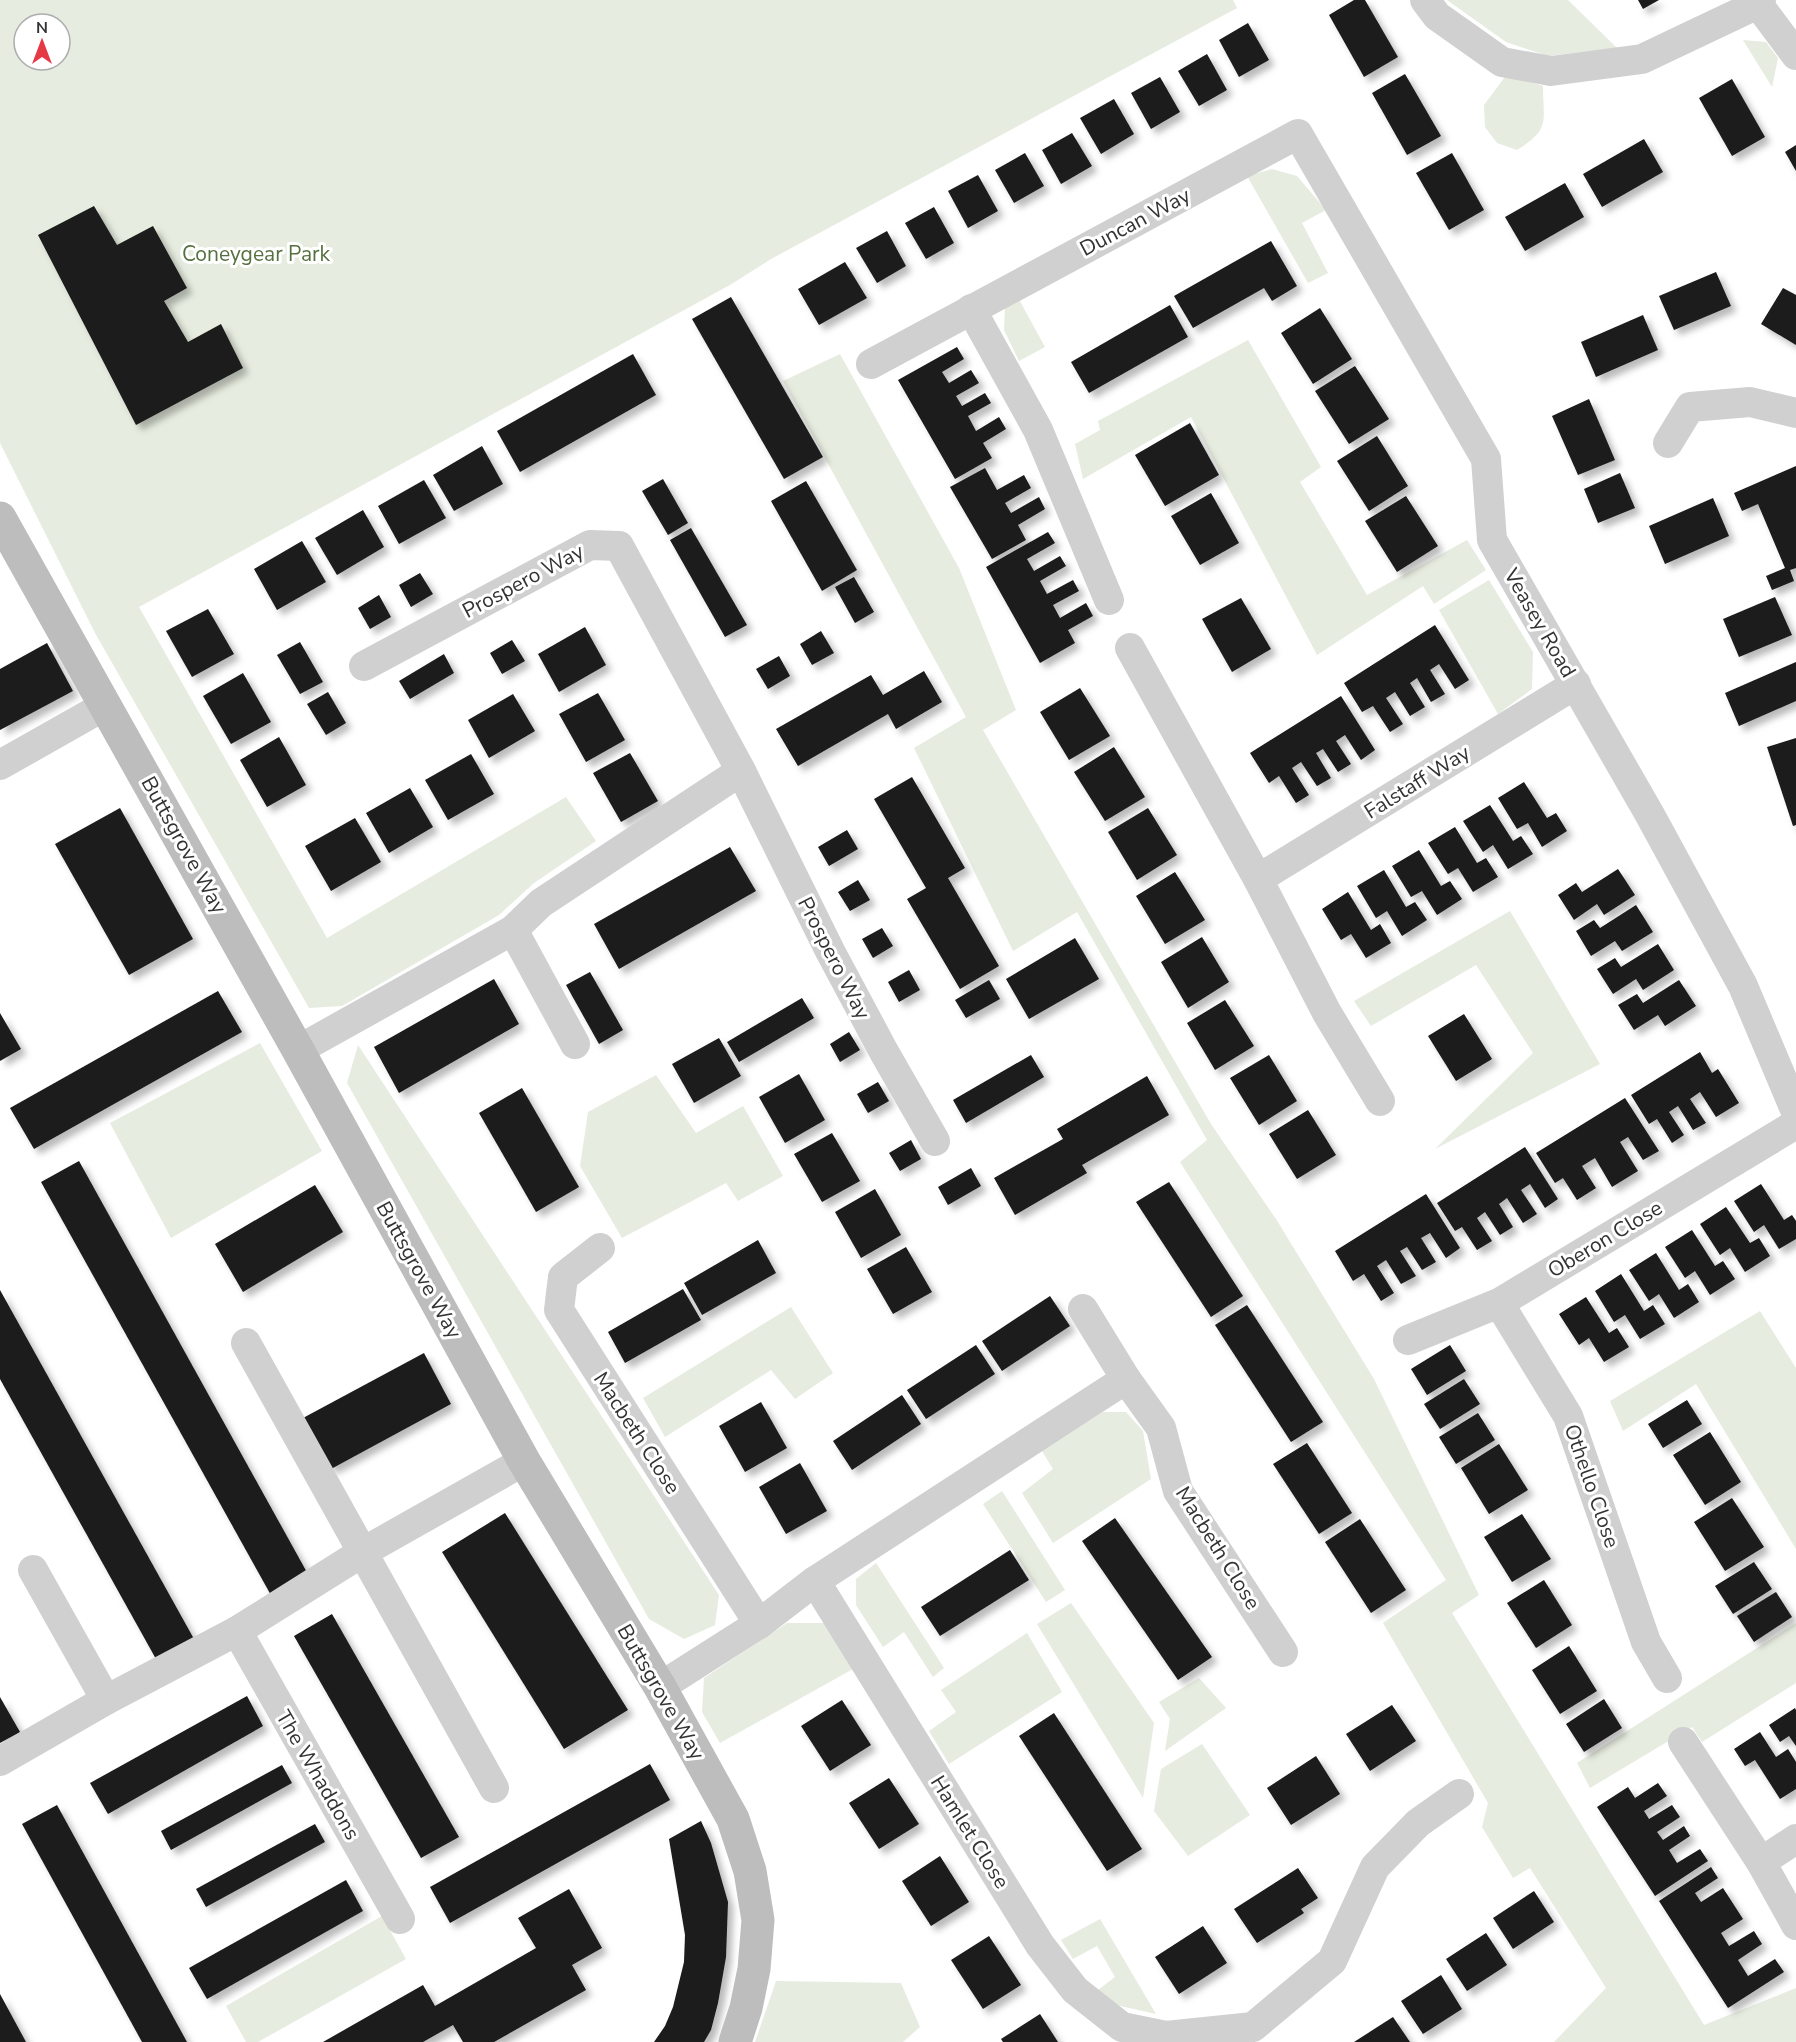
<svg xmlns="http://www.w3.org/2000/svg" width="1796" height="2042" viewBox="0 0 1796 2042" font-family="'Nunito Sans',sans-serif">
  <defs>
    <filter id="shadow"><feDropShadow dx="5.5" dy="5.5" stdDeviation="3" flood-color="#0004"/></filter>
  </defs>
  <rect width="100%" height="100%" fill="#fff"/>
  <g fill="#e6ecdf" fill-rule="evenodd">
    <path d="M0,0H1233L1237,8L771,259L730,285L139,607L327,938L566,797L596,841L534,883L499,915L342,1006L309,1008L95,633L0,443ZM24,24H60V60H24Z"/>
    <polygon points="1447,0 1568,0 1617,48 1548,56 1506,42"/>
    <polygon points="1743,40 1766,42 1778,58 1772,87"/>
    <path d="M1507,74L1543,86C1543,122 1551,129 1517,150L1497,143L1485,127L1484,105Z"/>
    <polygon points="1272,169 1297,176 1326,210 1302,223 1328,273 1308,283 1247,176"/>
    <polygon points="1016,294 1045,347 1019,361 1004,330 1005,306"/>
    <polygon points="1248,340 1321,467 1300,482 1367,595 1467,540 1486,570 1434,604 1423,586 1317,655 1191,417 1083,479 1075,444 1100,430 1098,421"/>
    <polygon points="840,354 959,568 1016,710 983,730 1211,1124 1276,1219 1374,1379 1479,1595 1452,1613 1704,2025 1796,1988 1796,2042 1554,2042 1606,1988 1530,1868 1513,1878 1482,1827 1488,1803 1383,1623 1446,1580 1180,1162 1207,1140 1077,912 1013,951 914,748 966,717 783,381"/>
    <polygon points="1489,580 1533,652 1532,689 1498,714 1439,610"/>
    <polygon points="1510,911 1600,1064 1435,1149 1533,1053 1476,965 1371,1026 1354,1001"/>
    <polygon points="260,1043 322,1151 171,1238 110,1123"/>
    <polygon points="358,1045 719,1595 715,1625 684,1639 649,1619 347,1083"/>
    <polygon points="656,1075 696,1133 743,1106 783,1176 738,1201 726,1183 622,1238 580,1166 588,1112"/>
    <polygon points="791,1307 833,1373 795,1399 771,1370 665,1437 643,1398"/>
    <polygon points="1760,1311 1796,1368 1796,1549 1696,1384 1623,1431 1610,1401"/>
    <polygon points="1103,1412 1126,1412 1143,1431 1151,1479 1053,1543 1022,1493 1053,1469 1042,1451"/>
    <polygon points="1002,1491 1065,1590 1046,1602 983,1504"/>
    <polygon points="876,1563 944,1668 933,1677 904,1632 883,1647 856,1605 856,1579"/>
    <polygon points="1071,1603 1154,1723 1143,1798 1037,1624"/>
    <polygon points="787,1623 825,1623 853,1669 720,1743 702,1712 704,1678"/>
    <polygon points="1796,1623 1796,1683 1702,1742 1692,1727 1590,1788 1577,1763"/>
    <polygon points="1027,1633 1062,1692 949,1764 929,1731 956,1712 941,1690"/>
    <polygon points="1199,1678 1226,1708 1165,1751 1170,1719 1159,1702"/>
    <polygon points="1202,1744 1250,1815 1188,1856 1154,1811 1161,1769"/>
    <polygon points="382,1916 406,1959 258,2042 246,2042 226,2006"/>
    <polygon points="1100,1919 1156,2014 1116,2005 1098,1990 1115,1977 1097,1946 1073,1959 1061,1940"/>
    <polygon points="776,1981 901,1983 920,2027 903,2042 755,2042"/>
  </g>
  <g fill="#1a1a1a" filter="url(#shadow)">
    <polygon points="1354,0 1365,0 1398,57 1364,77 1329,15"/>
    <polygon points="1638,0 1659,0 1643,9"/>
    <polygon points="1248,23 1269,60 1239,77 1219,40"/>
    <polygon points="1207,54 1227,90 1199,106 1178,71"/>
    <polygon points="1405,74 1441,136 1407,155 1372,93"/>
    <polygon points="1160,77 1180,112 1151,129 1131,93"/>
    <polygon points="1732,79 1765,137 1732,156 1699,98"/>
    <polygon points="1114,99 1134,134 1101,154 1080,118"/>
    <polygon points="1072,133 1092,166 1061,184 1042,150"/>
    <polygon points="1644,139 1663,172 1602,207 1583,174"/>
    <polygon points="1796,145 1796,171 1785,152"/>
    <polygon points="1025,153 1044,186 1014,203 995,170"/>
    <polygon points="1452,153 1484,210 1449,230 1416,173"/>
    <polygon points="978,175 998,211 968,228 948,191"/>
    <polygon points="1565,183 1584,217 1525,251 1505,217"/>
    <polygon points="94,206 117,245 153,226 187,288 164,301 188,342 221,324 243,368 136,425 38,235"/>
    <polygon points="934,207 954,243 926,259 905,223"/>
    <polygon points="887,231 906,266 877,283 856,248"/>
    <polygon points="1271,241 1297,286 1272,301 1264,288 1193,328 1174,296"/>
    <polygon points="845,262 867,298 819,325 798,289"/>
    <polygon points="1716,272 1731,306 1674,330 1659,296"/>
    <polygon points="1783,288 1796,295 1796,345 1761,324"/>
    <polygon points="731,297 823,457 784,479 692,319"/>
    <polygon points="1170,305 1188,337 1089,393 1071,362"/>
    <polygon points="1320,308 1352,359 1313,384 1281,333"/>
    <polygon points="1643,315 1658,350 1596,377 1581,342"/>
    <polygon points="957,347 964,359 942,372 949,383 971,370 979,383 956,396 962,406 985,393 991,403 968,416 976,431 999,417 1006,429 983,443 992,458 955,479 898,380"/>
    <polygon points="633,354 656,395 520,472 497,431"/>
    <polygon points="1355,366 1389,419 1349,444 1315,391"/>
    <polygon points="1589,399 1615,460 1578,475 1552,416"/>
    <polygon points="1190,423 1219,475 1165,506 1135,455"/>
    <polygon points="1377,436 1408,486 1369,511 1337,461"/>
    <polygon points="482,446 503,484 454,511 433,475"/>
    <polygon points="1796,466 1796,568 1790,570 1794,581 1772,590 1766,576 1785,568 1758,504 1742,511 1734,493"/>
    <polygon points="985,468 997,490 1024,475 1031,488 1005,503 1011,513 1039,497 1045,509 1018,525 1026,540 992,559 950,487"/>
    <polygon points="1620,473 1635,508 1598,523 1584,489"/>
    <polygon points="663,479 688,523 668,535 642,491"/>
    <polygon points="424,480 446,518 399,544 378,506"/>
    <polygon points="806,481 857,570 822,591 771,501"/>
    <polygon points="1211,493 1239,543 1200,565 1171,516"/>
    <polygon points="1406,496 1438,546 1397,572 1365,521"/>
    <polygon points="1713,498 1729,536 1665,564 1649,526"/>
    <polygon points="363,510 384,547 337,575 315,538"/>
    <polygon points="691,528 747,625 725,637 670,540"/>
    <polygon points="1048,532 1055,543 1027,559 1034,571 1060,556 1066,566 1040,581 1047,594 1073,580 1079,591 1053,605 1060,618 1086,603 1093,616 1068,630 1075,643 1040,663 986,567"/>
    <polygon points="302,541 326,582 277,610 254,569"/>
    <polygon points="420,573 433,594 411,607 399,585"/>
    <polygon points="854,577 874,612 855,623 835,587"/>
    <polygon points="379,595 391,617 370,629 358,608"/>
    <polygon points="1775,597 1792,635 1739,657 1723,619"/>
    <polygon points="1241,598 1271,649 1232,672 1202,619"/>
    <polygon points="208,609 234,654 192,677 166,631"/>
    <polygon points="1435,625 1469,680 1455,689 1439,664 1430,670 1445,694 1431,702 1417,678 1410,683 1425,707 1410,716 1395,692 1386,698 1403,724 1390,732 1373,706 1362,712 1344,683"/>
    <polygon points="585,627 606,665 559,692 538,654"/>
    <polygon points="821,631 834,653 812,665 800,644"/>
    <polygon points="512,640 525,661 502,674 490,653"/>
    <polygon points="300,642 323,682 300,694 277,655"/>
    <polygon points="47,643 73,691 0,730 0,669"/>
    <polygon points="444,654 454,673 410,699 399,681"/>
    <polygon points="779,656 790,676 768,689 756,669"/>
    <polygon points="1796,662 1796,701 1739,726 1725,693"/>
    <polygon points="924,671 942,702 896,729 888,714 798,766 776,729 871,675 883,695"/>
    <polygon points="243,673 271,722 231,744 203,696"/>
    <polygon points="1080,688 1110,736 1069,760 1040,712"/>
    <polygon points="328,692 346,723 326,735 307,704"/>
    <polygon points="598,693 625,740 586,762 559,714"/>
    <polygon points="513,694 535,731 489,758 468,720"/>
    <polygon points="1341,696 1375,750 1361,760 1345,735 1336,741 1351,764 1338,772 1323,749 1316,753 1331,778 1317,786 1301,762 1292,768 1309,795 1296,803 1279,776 1269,783 1250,753"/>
    <polygon points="279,737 306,785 267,807 240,760"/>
    <polygon points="1796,738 1796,825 1793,826 1767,747"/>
    <polygon points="1114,747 1145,797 1105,821 1074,772"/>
    <polygon points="630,753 658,801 621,822 593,773"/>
    <polygon points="471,754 494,794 448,820 425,780"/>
    <polygon points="912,777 965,868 948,878 999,966 960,989 907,899 926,888 874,799"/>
    <polygon points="1524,782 1547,818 1556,813 1567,831 1542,847 1528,823 1517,829 1498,798"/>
    <polygon points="410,788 433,827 389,853 366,813"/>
    <polygon points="1490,805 1513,841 1521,836 1533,854 1508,869 1493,845 1483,852 1463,821"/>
    <polygon points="120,808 193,939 129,975 55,844"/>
    <polygon points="1148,808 1177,855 1137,880 1108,832"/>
    <polygon points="355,818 381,862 331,891 305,846"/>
    <polygon points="1455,827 1477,863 1486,858 1498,877 1473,892 1458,868 1448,874 1428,843"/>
    <polygon points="847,830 858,849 829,866 818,847"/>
    <polygon points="730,847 756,891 619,969 594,924"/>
    <polygon points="1419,850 1441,886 1450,881 1462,899 1437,915 1422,891 1411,897 1392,866"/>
    <polygon points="1618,869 1635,895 1604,915 1597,904 1574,920 1558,895 1576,883 1582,892"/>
    <polygon points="1384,870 1406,907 1415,902 1427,920 1402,936 1387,911 1376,918 1357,886"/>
    <polygon points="1175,872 1205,920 1165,944 1136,896"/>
    <polygon points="858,880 870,900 850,911 838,892"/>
    <polygon points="1348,892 1371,930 1380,924 1391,943 1366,958 1351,934 1341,940 1322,909"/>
    <polygon points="1636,905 1653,932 1622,951 1615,941 1591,956 1576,931 1594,920 1600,928"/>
    <polygon points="882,928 893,946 873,958 862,939"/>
    <polygon points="1202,937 1229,982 1188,1008 1161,962"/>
    <polygon points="1075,938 1099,979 1029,1019 1006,979"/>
    <polygon points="1658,944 1674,970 1643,990 1636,979 1613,994 1597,969 1615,958 1621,967"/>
    <polygon points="909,970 920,990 899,1002 888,982"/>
    <polygon points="590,972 623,1030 599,1044 566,985"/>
    <polygon points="494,979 519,1024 399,1093 374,1047"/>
    <polygon points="989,980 1000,999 966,1018 955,1000"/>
    <polygon points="1679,980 1696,1006 1665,1026 1658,1015 1634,1030 1618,1005 1637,994 1643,1003"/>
    <polygon points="218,991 242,1032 34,1149 10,1108"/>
    <polygon points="802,998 814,1018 739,1062 727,1042"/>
    <polygon points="1225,1000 1254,1046 1215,1070 1187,1023"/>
    <polygon points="0,1013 21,1049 0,1061"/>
    <polygon points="1464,1014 1492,1059 1456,1081 1428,1036"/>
    <polygon points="849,1032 860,1050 840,1062 830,1044"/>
    <polygon points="719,1038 741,1076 694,1103 672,1064"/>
    <polygon points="1700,1052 1712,1073 1718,1069 1739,1103 1716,1117 1700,1092 1690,1099 1706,1123 1693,1130 1678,1106 1669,1112 1684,1135 1672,1143 1657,1119 1649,1124 1631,1095"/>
    <polygon points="1031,1055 1044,1077 966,1123 953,1100"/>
    <polygon points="1269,1055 1297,1101 1259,1125 1230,1078"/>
    <polygon points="799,1074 825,1120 785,1143 759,1097"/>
    <polygon points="1147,1076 1169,1115 1082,1165 1087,1173 1015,1215 994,1178 1063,1139 1057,1129"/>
    <polygon points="878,1082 889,1101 868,1113 857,1094"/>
    <polygon points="522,1088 579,1187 536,1212 479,1113"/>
    <polygon points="1625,1098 1659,1151 1643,1160 1628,1137 1620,1142 1638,1171 1612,1187 1595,1158 1582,1166 1596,1188 1577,1200 1563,1178 1555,1183 1536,1153"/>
    <polygon points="1308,1110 1336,1155 1297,1179 1269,1134"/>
    <polygon points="832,1133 860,1181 822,1202 794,1154"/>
    <polygon points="911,1140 921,1159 900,1171 889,1153"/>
    <polygon points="1525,1147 1558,1199 1545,1208 1530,1184 1521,1190 1537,1214 1523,1223 1507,1198 1499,1204 1513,1227 1500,1235 1485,1212 1477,1218 1492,1241 1477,1250 1462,1227 1455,1231 1437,1203"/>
    <polygon points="79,1161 309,1576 272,1597 41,1182"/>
    <polygon points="971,1168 981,1186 948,1205 938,1187"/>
    <polygon points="1169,1182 1243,1296 1211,1317 1136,1202"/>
    <polygon points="1761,1184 1784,1220 1792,1215 1796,1221 1796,1239 1779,1249 1764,1225 1754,1232 1734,1201"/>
    <polygon points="315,1185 343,1232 243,1292 215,1244"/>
    <polygon points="875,1189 901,1235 861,1258 835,1212"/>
    <polygon points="1426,1194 1460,1248 1446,1258 1430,1233 1421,1238 1436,1262 1422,1270 1407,1247 1400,1251 1416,1276 1401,1284 1386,1260 1377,1266 1394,1293 1381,1301 1364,1274 1353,1281 1335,1251"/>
    <polygon points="1726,1207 1750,1243 1759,1238 1770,1256 1745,1272 1730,1248 1720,1255 1700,1224"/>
    <polygon points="1692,1230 1715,1266 1723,1261 1735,1279 1710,1295 1695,1271 1685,1278 1665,1247"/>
    <polygon points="758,1240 776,1273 702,1315 684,1283"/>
    <polygon points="906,1247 932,1292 893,1314 867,1269"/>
    <polygon points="1656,1253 1679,1290 1688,1284 1699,1302 1674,1318 1659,1294 1649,1301 1629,1270"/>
    <polygon points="1621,1274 1644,1311 1653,1305 1665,1324 1640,1339 1625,1315 1614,1322 1595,1291"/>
    <polygon points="683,1289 701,1320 625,1363 608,1332"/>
    <polygon points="0,1290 194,1639 156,1659 0,1379"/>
    <polygon points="1050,1296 1070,1326 1002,1371 982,1341"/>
    <polygon points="1586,1297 1609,1333 1617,1328 1629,1347 1604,1362 1589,1338 1579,1345 1559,1314"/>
    <polygon points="1247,1305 1323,1422 1291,1442 1215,1325"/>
    <polygon points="976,1345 995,1374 926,1419 907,1390"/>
    <polygon points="1450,1345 1466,1371 1427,1395 1411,1369"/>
    <polygon points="424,1353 451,1404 331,1469 303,1418"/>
    <polygon points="1464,1379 1480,1404 1440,1429 1424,1404"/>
    <polygon points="902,1395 921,1424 852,1470 833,1441"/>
    <polygon points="1687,1400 1702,1424 1663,1448 1648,1424"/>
    <polygon points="761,1402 787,1448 745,1472 719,1426"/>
    <polygon points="1478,1413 1495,1440 1456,1464 1439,1437"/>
    <polygon points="1710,1432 1741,1482 1705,1505 1673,1455"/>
    <polygon points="1307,1443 1352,1513 1319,1534 1273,1464"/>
    <polygon points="1499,1444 1528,1490 1489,1514 1461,1468"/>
    <polygon points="800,1463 827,1511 786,1534 759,1487"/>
    <polygon points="1732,1498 1764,1547 1725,1571 1694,1522"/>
    <polygon points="505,1513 628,1710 564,1749 442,1552"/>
    <polygon points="1522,1514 1551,1559 1512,1582 1484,1537"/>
    <polygon points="1115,1518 1212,1657 1178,1680 1082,1541"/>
    <polygon points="1360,1519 1406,1590 1371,1613 1325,1542"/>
    <polygon points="1010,1550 1029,1580 940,1636 921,1607"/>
    <polygon points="1754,1562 1772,1589 1733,1614 1715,1586"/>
    <polygon points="1544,1580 1572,1625 1536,1648 1507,1603"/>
    <polygon points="1776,1592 1792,1617 1754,1642 1737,1616"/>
    <polygon points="332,1614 459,1837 421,1858 294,1636"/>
    <polygon points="1569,1646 1597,1691 1560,1714 1532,1670"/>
    <polygon points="247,1696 263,1726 108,1814 90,1783"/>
    <polygon points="0,1697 20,1732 0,1743"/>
    <polygon points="1604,1699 1622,1728 1584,1752 1566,1724"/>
    <polygon points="842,1700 871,1745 830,1771 801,1726"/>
    <polygon points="1392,1705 1416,1741 1370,1771 1346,1734"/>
    <polygon points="1795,1708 1796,1710 1796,1746 1789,1736 1780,1742 1769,1725"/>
    <polygon points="1054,1713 1142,1849 1107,1871 1019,1736"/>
    <polygon points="1760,1732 1776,1757 1788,1749 1796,1762 1796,1789 1780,1799 1755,1760 1745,1766 1734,1749"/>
    <polygon points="1316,1756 1340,1794 1291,1825 1267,1788"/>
    <polygon points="650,1764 670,1800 450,1923 430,1887"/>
    <polygon points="282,1765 292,1783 171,1850 161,1831"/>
    <polygon points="889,1778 919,1824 879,1849 849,1803"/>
    <polygon points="1658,1783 1667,1796 1644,1811 1649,1819 1672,1805 1680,1817 1657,1832 1663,1840 1684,1826 1690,1836 1669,1850 1677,1863 1700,1849 1708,1861 1655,1896 1597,1807 1628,1787 1635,1798"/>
    <polygon points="57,1805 187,2042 142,2042 22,1824"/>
    <polygon points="701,1821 711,1843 728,1902 726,1957 718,2003 711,2030 704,2042 654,2042 665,2026 673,2007 684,1962 685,1935 669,1839"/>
    <polygon points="315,1824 325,1842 206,1907 196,1889"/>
    <polygon points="940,1856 969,1902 931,1926 902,1881"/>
    <polygon points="1711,1867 1718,1878 1695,1893 1701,1902 1723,1888 1743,1919 1721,1933 1729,1946 1754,1931 1762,1944 1738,1960 1748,1976 1775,1959 1784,1972 1728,2008 1659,1901"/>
    <polygon points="1298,1868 1318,1898 1301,1909 1304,1913 1257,1943 1234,1909"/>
    <polygon points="346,1880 363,1911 207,1999 189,1968"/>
    <polygon points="569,1889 602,1948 572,1965 586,1990 494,2042 463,2042 453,2025 423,2042 323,2042 423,1985 435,2006 536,1948 518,1918"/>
    <polygon points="1534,1891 1554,1922 1513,1949 1493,1918"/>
    <polygon points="1203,1926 1227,1963 1179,1994 1155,1957"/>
    <polygon points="1486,1933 1507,1965 1467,1991 1446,1959"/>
    <polygon points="989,1936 1021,1985 983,2009 951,1960"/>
    <polygon points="1441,1975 1462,2009 1423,2034 1401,2001"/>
    <polygon points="0,1994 26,2042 0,2042"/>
    <polygon points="1040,2014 1058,2042 1003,2042 1001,2039"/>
    <polygon points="1393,2017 1410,2042 1354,2042"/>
  </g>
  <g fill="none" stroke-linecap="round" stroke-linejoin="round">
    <g stroke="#d0d0d0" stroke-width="30">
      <polyline points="1425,0 1437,16 1502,62 1551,71 1642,59 1758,4 1761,0"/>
      <polyline points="1758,4 1796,55"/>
      <polyline points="971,309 1038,430 1109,600"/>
      <polyline points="871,364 1298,134 1486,459 1492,540 1650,815 1743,986 1796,1112"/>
      <polyline points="1668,443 1690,407 1750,402 1796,413"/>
      <polyline points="1130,648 1258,879 1327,1013 1380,1101"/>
      <polyline points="364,666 590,545 619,546 741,771 830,951 884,1052 935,1141"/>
      <polyline points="0,765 106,705"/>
      <polyline points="1258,879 1576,684"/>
      <polyline points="513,930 575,1044"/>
      <polyline points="298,1050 513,930 541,903 741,771"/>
      <polyline points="600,1248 563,1277 559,1310 759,1624"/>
      <polyline points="1499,1303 1568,1416 1646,1642 1667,1678"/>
      <polyline points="1408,1340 1499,1303 1796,1124"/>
      <polyline points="246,1343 494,1788"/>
      <polyline points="1126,1379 1161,1428 1178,1491 1283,1652"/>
      <polyline points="33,1570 106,1700"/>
      <polyline points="815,1581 1040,1945 1075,1990 1122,2027 1166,2036 1253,2027 1332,1961 1375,1867 1418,1823 1459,1794"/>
      <polyline points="237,1631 400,1919"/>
      <polyline points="660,1687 759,1624 815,1581 1126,1379 1083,1309"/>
      <polyline points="1683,1742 1761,1862 1796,1925"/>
      <polyline points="0,1761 106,1700 237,1631 363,1552 524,1461"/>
      <polyline points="1761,1862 1796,1839"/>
    </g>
    <polyline stroke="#bdbdbd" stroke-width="33" points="0,518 298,1050 524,1461 660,1687 733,1819 750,1871 758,1920 754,1969 746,2008 735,2042"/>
  </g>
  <g text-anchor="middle" stroke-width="6" stroke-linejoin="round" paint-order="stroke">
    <g font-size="21" fill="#333" stroke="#fff">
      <text transform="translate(1135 222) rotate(-28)" y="7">Duncan Way</text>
      <text transform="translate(523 581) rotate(-28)" y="7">Prospero Way</text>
      <text transform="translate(1540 623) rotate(60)" y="7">Veasey Road</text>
      <text transform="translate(1417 782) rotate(-32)" y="7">Falstaff Way</text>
      <text transform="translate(184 845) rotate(61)" y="7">Buttsgrove Way</text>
      <text transform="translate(834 958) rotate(63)" y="7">Prospero Way</text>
      <text transform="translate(1605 1239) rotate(-31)" y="7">Oberon Close</text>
      <text transform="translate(419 1270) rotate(61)" y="7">Buttsgrove Way</text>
      <text transform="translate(637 1433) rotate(57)" y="7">Macbeth Close</text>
      <text transform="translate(1592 1486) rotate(71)" y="7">Othello Close</text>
      <text transform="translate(1218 1548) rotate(58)" y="7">Macbeth Close</text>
      <text transform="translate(661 1692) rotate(60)" y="7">Buttsgrove Way</text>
      <text transform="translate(318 1775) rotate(60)" y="7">The Whaddons</text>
      <text transform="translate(970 1832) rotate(58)" y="7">Hamlet Close</text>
    </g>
    <g font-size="21" fill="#56703f" stroke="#fff">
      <text x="256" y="261">Coneygear Park</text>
    </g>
  </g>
  <g transform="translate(42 42)"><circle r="28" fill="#ffffff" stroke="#adadad" stroke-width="1.5"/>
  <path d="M0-4.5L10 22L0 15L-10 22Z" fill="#e63946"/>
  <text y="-9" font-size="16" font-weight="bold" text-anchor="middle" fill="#333333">N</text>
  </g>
</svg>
